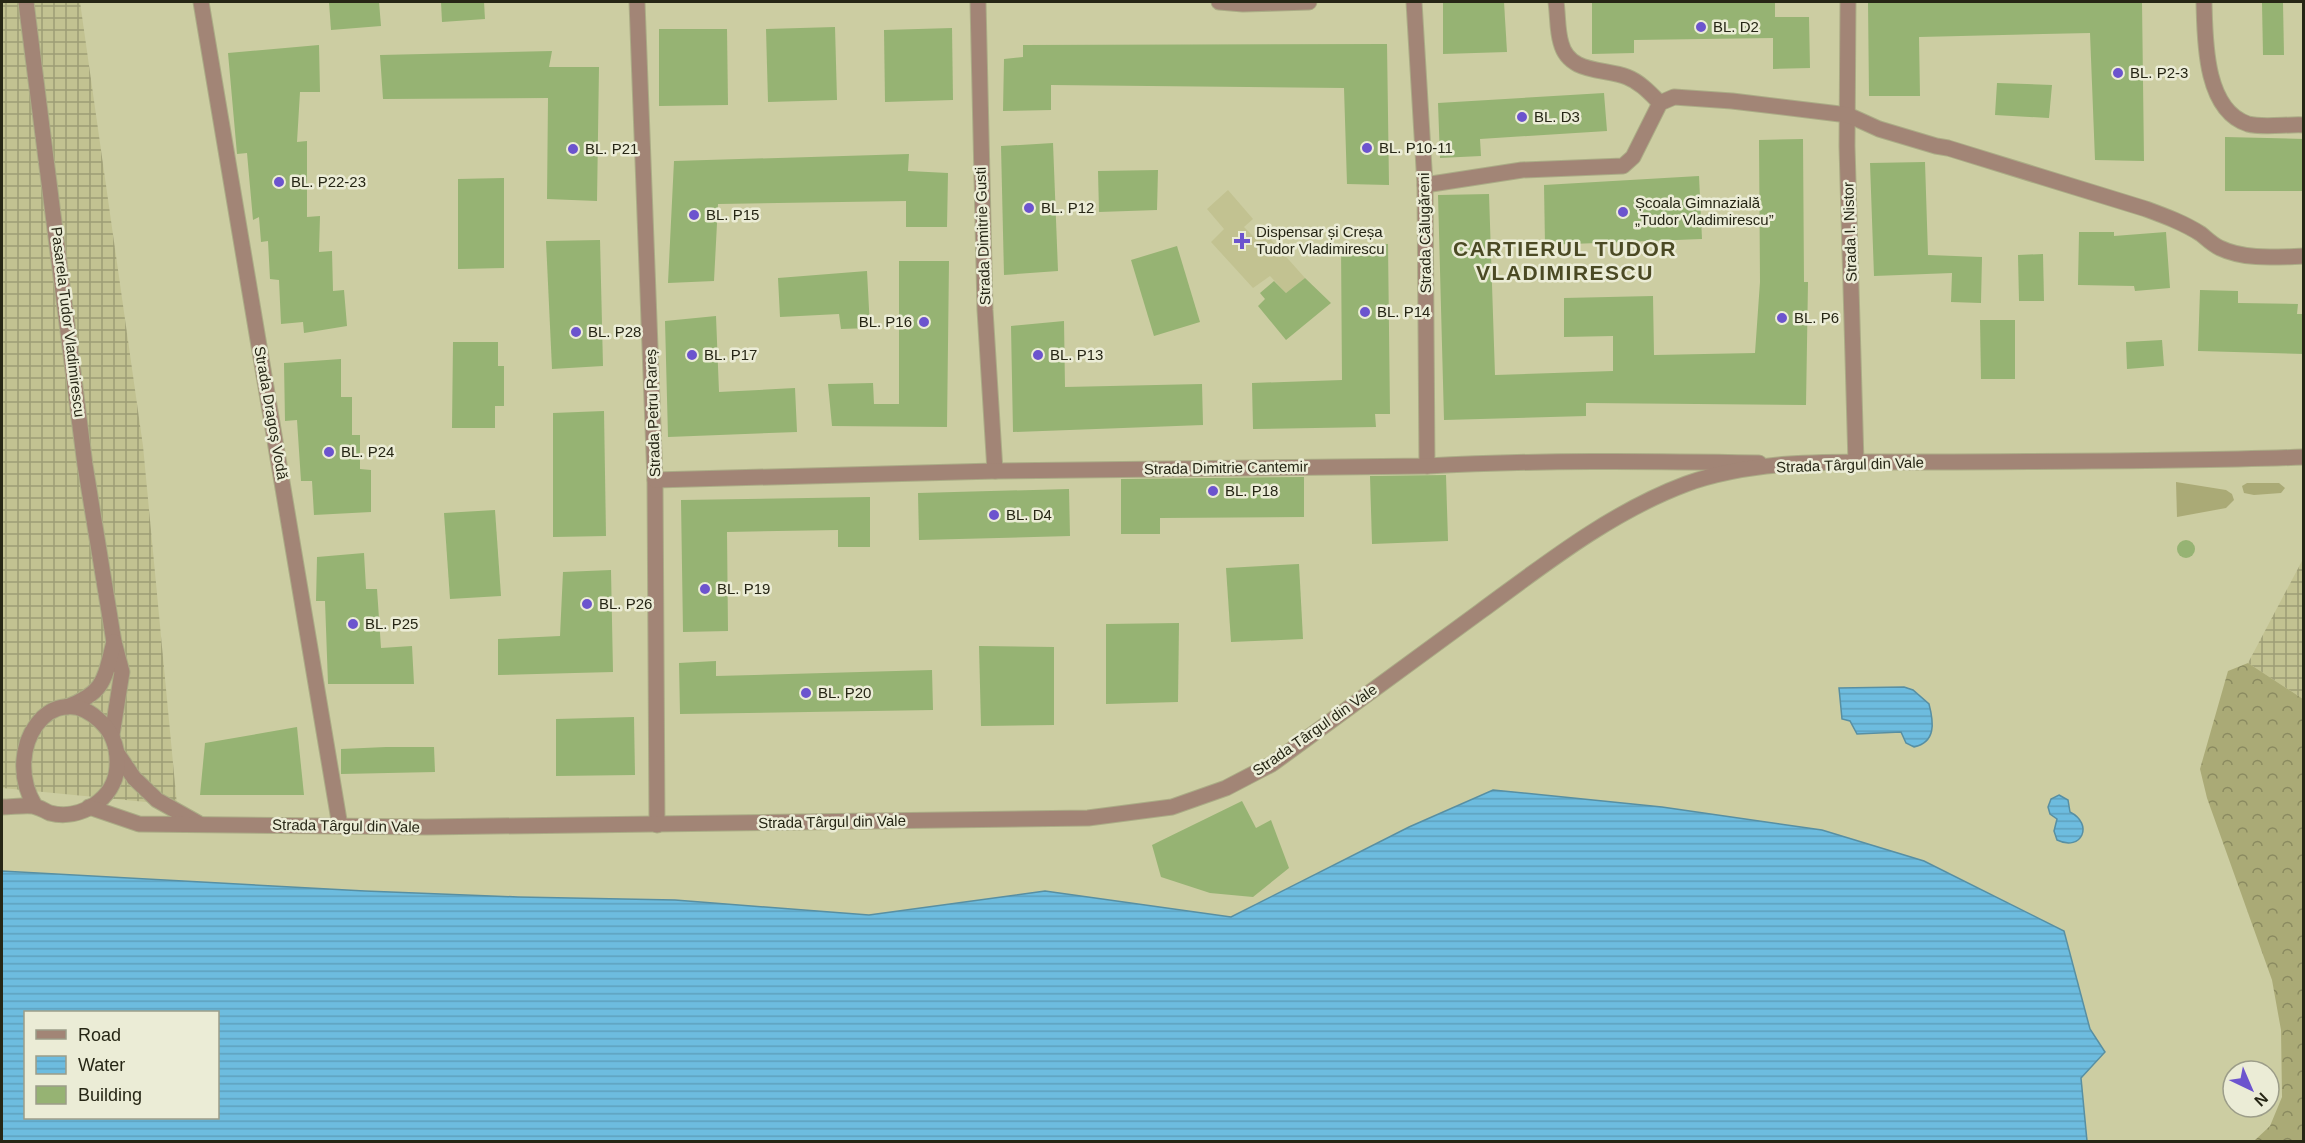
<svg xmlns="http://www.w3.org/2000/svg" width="2305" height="1143" viewBox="0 0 2305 1143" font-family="Helvetica,sans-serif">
  <defs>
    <pattern id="industrial-grid" width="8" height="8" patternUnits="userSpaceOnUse" patternTransform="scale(1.5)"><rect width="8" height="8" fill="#c2c291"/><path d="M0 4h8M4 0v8" fill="none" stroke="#9d9d75"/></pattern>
    <pattern id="forest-crowns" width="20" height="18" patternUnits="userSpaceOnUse" patternTransform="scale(1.5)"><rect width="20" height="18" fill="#aaaa76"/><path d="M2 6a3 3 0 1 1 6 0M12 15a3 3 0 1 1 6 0" fill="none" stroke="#8a8a60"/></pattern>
    <pattern id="water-rules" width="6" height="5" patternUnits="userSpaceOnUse" patternTransform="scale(1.5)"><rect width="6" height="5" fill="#6dbcdf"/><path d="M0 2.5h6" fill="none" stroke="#5ea1be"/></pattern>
  </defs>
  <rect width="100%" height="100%" fill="#cccda2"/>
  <polygon fill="#c2c291" points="1228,190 1253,219 1244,227 1257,240 1265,233 1305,278 1286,293 1270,276 1253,288 1211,242 1224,229 1207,209"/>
  <g fill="url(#industrial-grid)">
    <polygon points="2,2 80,2 143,446 177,805 2,788"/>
    <polygon points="2303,559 2303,699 2248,663"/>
  </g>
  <g fill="#aaaa76">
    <polygon points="2176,482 2226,490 2232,494 2234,500 2226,508 2177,517"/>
    <polygon points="2247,483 2279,483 2285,488 2281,493 2254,495 2244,493 2242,486"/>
  </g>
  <polygon fill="url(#forest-crowns)" points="2248,663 2303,699 2303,1141 2254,1141 2270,1126 2282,1097 2281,1030 2272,980 2207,798 2200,769 2228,671"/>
  <g fill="url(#water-rules)" stroke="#588fa2" stroke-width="1.5" fill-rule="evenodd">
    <path d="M1904,687L1913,690L1929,704C1934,723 1936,742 1914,747L1906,743L1901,732L1857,734L1850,721L1842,719L1839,688Z"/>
    <path d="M1493,790L1662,807L1822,830L1924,861L2064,931L2090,1029L2105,1052L2081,1078L2087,1141H2V871L365,891L518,897L675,900L869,915L1045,891L1231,917L1409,827ZM26,1012H218V1118H26Z"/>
    <path d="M2059,795L2068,800L2070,812C2094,824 2082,852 2057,840L2054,831L2057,819L2050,814L2048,807L2051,799Z"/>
  </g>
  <g fill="#96b373">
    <polygon points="329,2 379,2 381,26 331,30"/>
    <polygon points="441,2 484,2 485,19 442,22"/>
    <polygon points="1443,2 1504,2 1507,52 1443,54"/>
    <polygon points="1592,2 1775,2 1775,17 1809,17 1810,68 1773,69 1773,38 1634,40 1634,53 1592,54"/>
    <polygon points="1868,2 2142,2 2144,161 2095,160 2090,33 1919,37 1920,96 1869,96"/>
    <polygon points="2262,3 2283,3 2284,55 2263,55"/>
    <polygon points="835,27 837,100 768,102 766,29"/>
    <polygon points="952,28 953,100 885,102 884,30"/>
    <polygon points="659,29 727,29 728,105 659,106"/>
    <polygon points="1387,44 1389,185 1347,184 1344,88 1051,85 1051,110 1003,111 1004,59 1023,57 1023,45"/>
    <polygon points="319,45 320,92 300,92 297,142 307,141 307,217 320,216 319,252 332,251 333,291 344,290 347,326 304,333 303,322 281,324 279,280 270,279 268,241 261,242 259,217 253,220 247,153 237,154 228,53"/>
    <polygon points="552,51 549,67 599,67 597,201 547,199 548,98 383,99 380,55"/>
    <polygon points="1997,83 2052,85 2049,118 1995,115"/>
    <polygon points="1604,93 1607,131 1480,139 1481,156 1440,158 1438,103"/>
    <polygon points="2225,137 2304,139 2304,191 2225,191"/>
    <polygon points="1803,139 1804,282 1808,282 1806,405 1586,403 1586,416 1444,420 1438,195 1489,194 1495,375 1613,371 1613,336 1564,337 1564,298 1653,296 1654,355 1755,353 1760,282 1759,140"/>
    <polygon points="1053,143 1058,271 1004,275 1001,146"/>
    <polygon points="909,154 908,171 948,173 947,227 906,227 906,201 718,204 714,281 668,283 674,161"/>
    <polygon points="1925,162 1928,255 1982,257 1981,303 1951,302 1952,273 1874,276 1870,163"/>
    <polygon points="1158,170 1157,210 1099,212 1098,171"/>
    <polygon points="1699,176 1702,239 1545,245 1544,185"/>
    <polygon points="504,178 504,268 458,269 458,179"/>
    <polygon points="2079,232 2114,232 2114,236 2166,232 2170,288 2135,291 2134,286 2078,285"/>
    <polygon points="600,240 603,366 552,369 546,241"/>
    <polygon points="1341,244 1388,244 1390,414 1375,414 1376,427 1253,429 1252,383 1342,380"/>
    <polygon points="1177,246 1200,322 1154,336 1131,260"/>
    <polygon points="2043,254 2044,301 2019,301 2018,255"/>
    <polygon points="899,261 949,261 947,427 832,426 828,384 873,383 874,404 899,404"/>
    <polygon points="867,271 870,328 841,329 839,314 780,317 778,278"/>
    <polygon points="1305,278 1331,303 1286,340 1258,306 1265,299 1260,293 1274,281 1286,293"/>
    <polygon points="2200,290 2238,291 2238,303 2298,304 2297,314 2304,314 2304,354 2198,351"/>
    <polygon points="716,316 719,392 795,388 797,432 668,437 665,321"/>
    <polygon points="1980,320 2015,320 2015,379 1981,379"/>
    <polygon points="1064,321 1065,387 1202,384 1203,425 1013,432 1011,326"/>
    <polygon points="2162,340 2164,366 2127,369 2126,342"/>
    <polygon points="453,342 498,342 498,366 504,366 504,406 495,406 495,428 452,428"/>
    <polygon points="341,359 341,397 352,397 352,435 360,435 360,469 371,470 371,512 314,515 312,481 301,481 297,420 285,421 284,363"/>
    <polygon points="604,411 606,536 553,537 553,413"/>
    <polygon points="1446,475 1448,541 1372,544 1370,476"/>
    <polygon points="1304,477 1304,517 1160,518 1160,534 1121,534 1121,479"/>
    <polygon points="1069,489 1070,536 919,540 918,493"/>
    <polygon points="870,497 870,547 838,547 838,530 727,532 728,631 683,632 681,500"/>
    <polygon points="495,510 501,596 450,599 444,513"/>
    <circle cx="2186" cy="549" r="9"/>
    <polygon points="364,553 366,589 377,589 381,648 412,646 414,684 328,684 325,601 316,601 317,557"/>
    <polygon points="1299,564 1303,639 1231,642 1226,568"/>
    <polygon points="611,570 613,672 498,675 498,639 560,636 563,572"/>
    <polygon points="1179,623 1178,702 1106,704 1106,624"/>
    <polygon points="979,646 1054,647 1054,725 981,726"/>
    <polygon points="716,661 716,676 932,670 933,710 680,714 679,663"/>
    <polygon points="634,717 635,775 556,776 556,719"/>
    <polygon points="297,727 304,795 200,795 205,743"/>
    <polygon points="386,747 434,747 435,772 341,774 341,749"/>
    <polygon points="1242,801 1256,828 1271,820 1289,868 1253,897 1210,893 1161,877 1152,845"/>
  </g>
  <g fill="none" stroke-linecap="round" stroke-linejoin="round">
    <g stroke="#abac86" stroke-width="17">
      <g id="minor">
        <polyline points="26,2 85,465 114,642 122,672 112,735"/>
        <polyline points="201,2 340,826"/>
        <polyline points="637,2 655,480 657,825"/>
        <polyline points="978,2 985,310 995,471"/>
        <polyline points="1219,2 1243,4 1309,2"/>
        <polyline points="1414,2 1425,185 1427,466"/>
        <path d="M1556,2C1558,15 1557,30 1561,43C1569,74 1604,68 1627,77C1640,82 1650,93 1660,103"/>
        <polyline points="1848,2 1847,146 1856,463"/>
        <path d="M2204,2C2205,38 2204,110 2248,124C2262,128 2288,124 2304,125"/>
        <path d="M1425,185L1522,170L1623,166L1633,157L1660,103L1674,97L1732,101L1848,115L1879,129L1936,146L1948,148L2146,209C2165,216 2184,223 2201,234C2207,239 2213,245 2220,248C2245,260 2276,257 2304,256"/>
        <path d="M655,480L995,471L1427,466C1537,460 1648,461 1759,463"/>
        <path d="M67,707C105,692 104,680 114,642"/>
      </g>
    </g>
    <g stroke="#abac86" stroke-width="17">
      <g id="tertiary">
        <polyline points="117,753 134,778 157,800 198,823"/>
        <path d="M2,807C12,807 23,805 33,806C39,807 45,811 50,813C80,821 115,799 117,767C118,750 114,734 101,722C53,674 0,748 35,806"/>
        <path d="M89,807L139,824L426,827L1088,818L1172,807L1226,788L1272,764C1341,713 1411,662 1481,611C1545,564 1611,512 1686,484C1763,456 1856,463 1937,462C2059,461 2182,462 2304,457"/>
      </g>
    </g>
    <use href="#minor" stroke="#a28576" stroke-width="15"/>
    <use href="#tertiary" stroke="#a28576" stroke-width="15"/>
  </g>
  <g fill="#6c54ce" stroke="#ebecd6" stroke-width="2">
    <circle cx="1701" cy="27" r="6"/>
    <circle cx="2118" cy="73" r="6"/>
    <circle cx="1522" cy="117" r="6"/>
    <circle cx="1367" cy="148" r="6"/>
    <circle cx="573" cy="149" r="6"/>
    <circle cx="279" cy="182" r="6"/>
    <circle cx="1029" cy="208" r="6"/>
    <circle cx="1623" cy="212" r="6"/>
    <circle cx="694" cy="215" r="6"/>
    <path d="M1239 232h6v6h6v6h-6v6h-6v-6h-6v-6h6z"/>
    <circle cx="1365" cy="312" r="6"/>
    <circle cx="1782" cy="318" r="6"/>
    <circle cx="924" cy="322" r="6"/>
    <circle cx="576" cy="332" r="6"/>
    <circle cx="692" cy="355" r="6"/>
    <circle cx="1038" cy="355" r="6"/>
    <circle cx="329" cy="452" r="6"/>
    <circle cx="1213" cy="491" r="6"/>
    <circle cx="994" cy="515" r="6"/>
    <circle cx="705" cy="589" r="6"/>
    <circle cx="587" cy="604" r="6"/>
    <circle cx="353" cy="624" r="6"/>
    <circle cx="806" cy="693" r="6"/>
  </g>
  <g text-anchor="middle" stroke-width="5" stroke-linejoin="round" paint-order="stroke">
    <g font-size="15" fill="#262615" stroke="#ebecd6" text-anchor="start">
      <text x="1713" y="32">BL. D2</text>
      <text x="2130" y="78">BL. P2-3</text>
      <text x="1534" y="122">BL. D3</text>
      <text x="1379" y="153">BL. P10-11</text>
      <text x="585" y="154">BL. P21</text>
      <text x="291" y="187">BL. P22-23</text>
      <text x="1635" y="208">Școala Gimnazială<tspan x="1635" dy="17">„Tudor Vladimirescu”</tspan></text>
      <text x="1041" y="213">BL. P12</text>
      <text x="706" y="220">BL. P15</text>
      <text x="1256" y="237">Dispensar și Creșa<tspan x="1256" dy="17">Tudor Vladimirescu</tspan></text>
      <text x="1377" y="317">BL. P14</text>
      <text x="1794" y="323">BL. P6</text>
      <text x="912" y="327" text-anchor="end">BL. P16</text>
      <text x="588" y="337">BL. P28</text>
      <text x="704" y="360">BL. P17</text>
      <text x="1050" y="360">BL. P13</text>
      <text x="341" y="457">BL. P24</text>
      <text x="1225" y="496">BL. P18</text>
      <text x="1006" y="520">BL. D4</text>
      <text x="717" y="594">BL. P19</text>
      <text x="599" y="609">BL. P26</text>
      <text x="365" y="629">BL. P25</text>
      <text x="818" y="698">BL. P20</text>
    </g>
    <g font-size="15" fill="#262615" stroke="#ebecd6">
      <text transform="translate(1850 232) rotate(-92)" y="5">Strada I. Nistor</text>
      <text transform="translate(1425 233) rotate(-91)" y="5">Strada Călugăreni</text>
      <text transform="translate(983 236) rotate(-92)" y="5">Strada Dimitrie Gusti</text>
      <text transform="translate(68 322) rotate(83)" y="5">Pasarela Tudor Vladimirescu</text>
      <text transform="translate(271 413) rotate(80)" y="5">Strada Dragoș Vodă</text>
      <text transform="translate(653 413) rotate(-92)" y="5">Strada Petru Rareș</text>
      <text transform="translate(1850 465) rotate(-2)" y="5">Strada Târgul din Vale</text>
      <text transform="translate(1226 468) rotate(-1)" y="5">Strada Dimitrie Cantemir</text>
      <text transform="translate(1315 730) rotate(-35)" y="5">Strada Târgul din Vale</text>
      <text transform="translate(832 822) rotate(-1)" y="5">Strada Târgul din Vale</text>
      <text transform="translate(346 826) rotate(1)" y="5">Strada Târgul din Vale</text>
    </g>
    <g font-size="21" font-weight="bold" letter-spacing="1.5" fill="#4b4a24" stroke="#ebecd6">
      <text x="1565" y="256">CARTIERUL TUDOR<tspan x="1565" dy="24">VLADIMIRESCU</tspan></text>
    </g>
  </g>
  <rect width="2305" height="1143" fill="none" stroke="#262615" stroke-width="6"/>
  <rect x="24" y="1011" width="195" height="108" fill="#ebecd6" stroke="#9c9d89" stroke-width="1.5"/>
  <rect x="36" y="1030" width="30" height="9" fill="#a28576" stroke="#9c9d89" stroke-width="1.5"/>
  <text x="78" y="1041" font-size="18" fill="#262615">Road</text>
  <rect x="36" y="1056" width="30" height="18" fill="url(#water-rules)" stroke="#9c9d89" stroke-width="1.5"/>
  <text x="78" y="1071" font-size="18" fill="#262615">Water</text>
  <rect x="36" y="1086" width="30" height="18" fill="#96b373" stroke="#9c9d89" stroke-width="1.5"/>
  <text x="78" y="1101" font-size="18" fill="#262615">Building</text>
  <g transform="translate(2251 1089) rotate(136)"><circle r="28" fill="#ebecd6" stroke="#9c9d89" stroke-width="1.5"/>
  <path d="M0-4.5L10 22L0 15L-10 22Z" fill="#6c54ce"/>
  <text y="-9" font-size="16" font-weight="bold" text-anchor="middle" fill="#262615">N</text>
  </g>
</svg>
